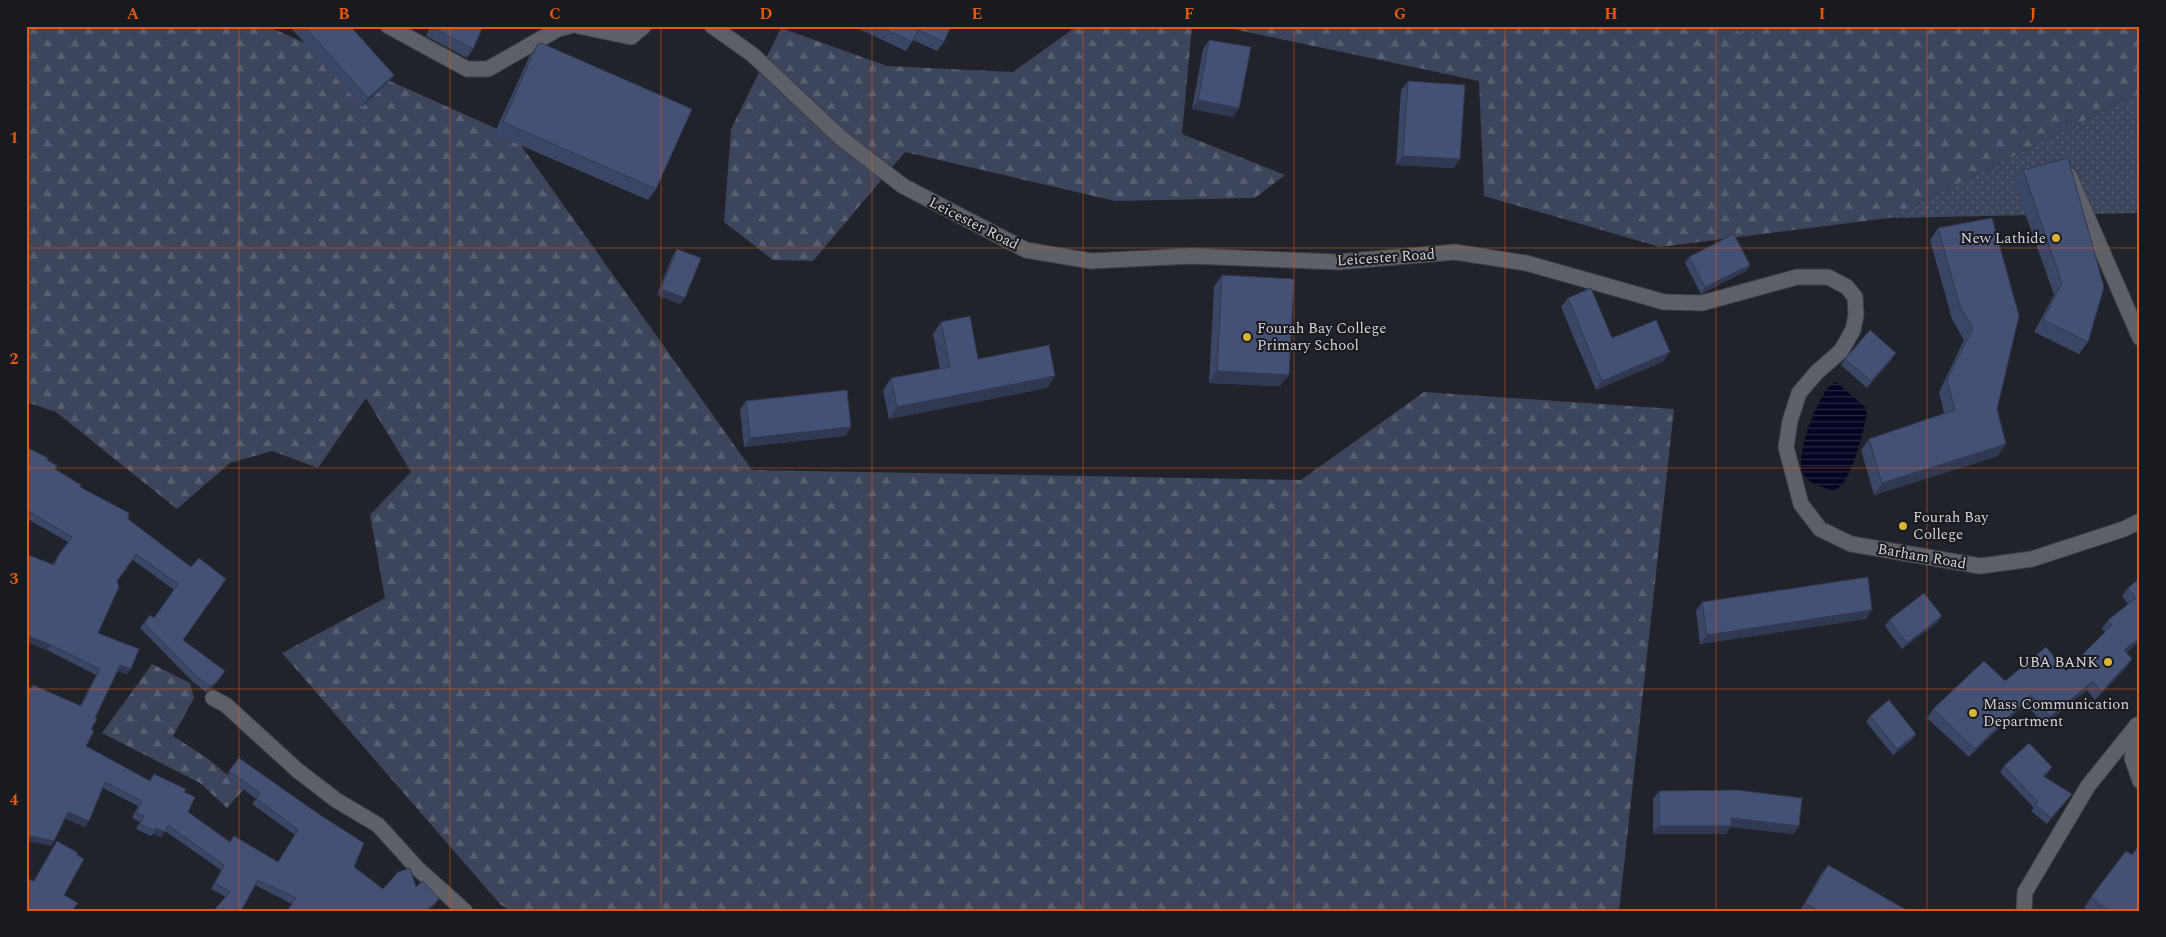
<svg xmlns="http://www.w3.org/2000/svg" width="2166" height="937" viewBox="0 0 2166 937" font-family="Spectral,serif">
  <defs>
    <pattern id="grass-dots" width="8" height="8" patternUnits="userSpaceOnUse" patternTransform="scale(1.25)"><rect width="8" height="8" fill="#3d455c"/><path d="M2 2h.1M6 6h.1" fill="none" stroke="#585f73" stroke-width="1.8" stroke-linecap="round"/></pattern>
    <pattern id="forest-firs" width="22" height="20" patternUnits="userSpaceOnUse" patternTransform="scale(1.25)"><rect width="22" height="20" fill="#3d455c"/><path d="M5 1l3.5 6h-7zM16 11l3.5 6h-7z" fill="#585f73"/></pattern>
    <pattern id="water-rules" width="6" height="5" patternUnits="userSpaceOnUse" patternTransform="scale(1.25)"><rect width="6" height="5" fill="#030522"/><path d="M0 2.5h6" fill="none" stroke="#272941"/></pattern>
  </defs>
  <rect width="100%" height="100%" fill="#21232a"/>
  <g fill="url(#grass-dots)">
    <polygon points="1731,26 1772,26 1746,37"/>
    <polygon points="2140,93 2140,213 1889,218"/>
  </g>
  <g fill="url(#forest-firs)">
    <polygon points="26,26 267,26 515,137 752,470 1301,480 1424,392 1674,409 1619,911 510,911 500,904 282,653 385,598 370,515 411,472 366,398 318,468 272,451 230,463 177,509 56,412 26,402"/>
    <polygon points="1077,26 1192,26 1182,134 1285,175 1255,198 1115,201 905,152 813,261 773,260 724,222 731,129 781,28 887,66 1013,72"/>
    <polygon points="1219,26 1731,26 1746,37 1772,26 2140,26 2140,93 1889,218 1660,247 1484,196 1479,81"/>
    <polygon points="152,664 190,683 194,698 173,736 207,758 244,789 227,808 200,783 102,733"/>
  </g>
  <path fill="url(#water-rules)" d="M1836,382L1866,408L1867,415C1862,434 1852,485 1833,491C1823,487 1808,484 1803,474C1794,458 1819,387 1836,382Z"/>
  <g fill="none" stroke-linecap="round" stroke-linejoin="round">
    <g stroke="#3f4045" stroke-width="17">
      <g id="minor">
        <polyline points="388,26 467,69 488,69 558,29 570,26"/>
        <polyline points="578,26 631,37 644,26"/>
        <polyline points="712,26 753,55 841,138 903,186 1026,250 1091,261 1191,256 1338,262 1455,252 1526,263 1664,302 1702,303 1797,277 1828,277 1847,287 1855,297 1856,315 1853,330 1841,351 1817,372 1799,393 1790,421 1786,447 1801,504 1820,529 1851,544 1980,566 2032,559 2124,529 2140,521"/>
        <polyline points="2069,175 2140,338"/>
        <polyline points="213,698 226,705 297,770 336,800 378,825 417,868 465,911"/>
        <polyline points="2137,725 2132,758 2140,781"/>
        <polyline points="2024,911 2025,892 2088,786 2137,725"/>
      </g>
    </g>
    <use href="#minor" stroke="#5e6068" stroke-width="15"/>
  </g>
  <g fill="#3b4565">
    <polygon points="293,26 350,26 394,75 387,84 362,107 292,29"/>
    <polygon points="430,26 483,26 473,49 467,58 426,36"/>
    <polygon points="860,26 951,26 944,42 937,51 913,40 906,51 859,29"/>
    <polygon points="1209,40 1233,117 1192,109 1203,49"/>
    <polygon points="537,45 656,189 648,200 494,134 529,57"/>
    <polygon points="1408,81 1454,168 1396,165 1401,90"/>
    <polygon points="2023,170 2088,342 2079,354 2034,332 2054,295 2014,182"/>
    <polygon points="1992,218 1998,456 1874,495 1861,450 1869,439 1944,413 1939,392 1964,340 1952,319 1930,240 1938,228"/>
    <polygon points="677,249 685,298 680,304 657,295 673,255"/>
    <polygon points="1689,257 1750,265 1746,271 1701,294 1685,263"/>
    <polygon points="1222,275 1280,386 1209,383 1214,287"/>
    <polygon points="1568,298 1612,338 1664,361 1596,390 1561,307"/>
    <polygon points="941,322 978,359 1055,376 1047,388 889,419 883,390 891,378 940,369 933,334"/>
    <polygon points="1845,359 1892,359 1867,388 1841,365"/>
    <polygon points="746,401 851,427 845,436 744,447 740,410"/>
    <polygon points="26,447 47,460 55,469 80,487 128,519 191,567 183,640 212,689 206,692 193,682 140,628 144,623 154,618 174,590 133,560 117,581 98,633 127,674 118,671 95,718 86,746 149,781 154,774 184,792 188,812 229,842 278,862 295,835 252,804 256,799 226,776 239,758 354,867 383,889 416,887 435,905 292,904 255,885 226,897 211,889 221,870 165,831 161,837 153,834 151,836 136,829 140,822 132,818 138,806 103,788 85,827 65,818 51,846 31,688 33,685 80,706 96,675 47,650 26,642 26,554 52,565 58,556 68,542 26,518"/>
    <polygon points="2140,578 2140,641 2126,653 2132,659 2126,668 2095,700 2087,690 2044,725 2025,703 1969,757 1927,718 1933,709 2005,681 2066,671 2105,632 2102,629 2108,620 2128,604 2122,596 2128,588"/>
    <polygon points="1702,602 1866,619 1700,644 1696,611"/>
    <polygon points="1889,620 1938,622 1902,649 1885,626"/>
    <polygon points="1870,716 1916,734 1912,740 1893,755 1866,722"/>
    <polygon points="2004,766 2048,773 2044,777 2072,794 2047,824 2031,811 2034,808 2000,772"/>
    <polygon points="1659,791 1799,826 1793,834 1730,827 1726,834 1653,834 1653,799"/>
    <polygon points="57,841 77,855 64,895 73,910 34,881"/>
    <polygon points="2132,855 2140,911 2088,911 2084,908 2091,897"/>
    <polygon points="1828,865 1908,911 1800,911 1821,874"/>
  </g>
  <g fill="#303852">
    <polygon points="394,75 387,84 362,107 368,98"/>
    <polygon points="1198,100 1239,108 1233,117 1192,109"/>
    <polygon points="1403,156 1460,159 1454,168 1396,165"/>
    <polygon points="1750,265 1746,271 1701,294 1705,287"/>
    <polygon points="661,289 685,298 680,304 657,295"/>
    <polygon points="1670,352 1664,361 1596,390 1602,381"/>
    <polygon points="1896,353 1892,359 1867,388 1871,381"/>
    <polygon points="1217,371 1289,375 1280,386 1209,383"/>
    <polygon points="1055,376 1047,388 889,419 897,407"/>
    <polygon points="851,427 845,436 744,447 750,438"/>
    <polygon points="2006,444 1998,456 1874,495 1882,483"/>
    <polygon points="1872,610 1866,619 1700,644 1707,635"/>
    <polygon points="1942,616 1938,622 1902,649 1907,643"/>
    <polygon points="26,635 51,645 47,650 26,642"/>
    <polygon points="2140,638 2140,641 2118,659 2124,650"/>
    <polygon points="2132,659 2126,668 2095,700 2101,692"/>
    <polygon points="120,665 131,669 127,674 117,670"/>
    <polygon points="225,671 212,689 206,692 210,686"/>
    <polygon points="2093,681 2087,690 2044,725 2050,717"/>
    <polygon points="2031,695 2025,703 1969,757 1975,749"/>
    <polygon points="1916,734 1912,740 1893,755 1897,749"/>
    <polygon points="2052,767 2048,773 2039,782 2043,776"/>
    <polygon points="2072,794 2047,824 2051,818"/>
    <polygon points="68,812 89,821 85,827 64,818"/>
    <polygon points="1731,818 1799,826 1793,834 1730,827 1726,834 1653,834 1659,826"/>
    <polygon points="156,828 165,832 161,837 153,834"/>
    <polygon points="26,835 54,841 51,846 26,841"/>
    <polygon points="439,899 435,905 428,911 426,911"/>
  </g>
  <g fill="#455075" stroke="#303852">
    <polygon points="304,26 350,26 394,75 368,98"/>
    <polygon points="433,26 483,26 473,49 432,27"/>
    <polygon points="878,26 951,26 944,42 918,30 912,42"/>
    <polygon points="1209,40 1251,47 1239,108 1198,100"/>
    <polygon points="541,43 692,109 656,189 503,122 537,45"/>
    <polygon points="1408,81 1465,85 1460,159 1403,156"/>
    <polygon points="2068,158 2104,287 2088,342 2043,320 2062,283 2023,170"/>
    <polygon points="1992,218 2019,316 1997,409 2006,444 1882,483 1869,439 1955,410 1947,380 1973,328 1960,307 1938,228"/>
    <polygon points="1734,234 1750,265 1705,287 1689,257"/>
    <polygon points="677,249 701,258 685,298 661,289"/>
    <polygon points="1222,275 1294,279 1289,375 1217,371"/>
    <polygon points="1591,288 1612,338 1656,320 1670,352 1602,381 1568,298"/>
    <polygon points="970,316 978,359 1049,345 1055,376 897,407 891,378 950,367 941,322"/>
    <polygon points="1870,330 1896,353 1871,381 1845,359"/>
    <polygon points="847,390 851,427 750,438 746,401"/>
    <polygon points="26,447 48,458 47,460 57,466 55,469 81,485 80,487 129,513 128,519 191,567 199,558 226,579 183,640 225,671 216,683 210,686 197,677 144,623 150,615 154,618 178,584 136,554 117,581 119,587 98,633 139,649 131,669 120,665 95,718 97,719 91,729 94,731 86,746 150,781 154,774 186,789 184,792 195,797 188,812 230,842 234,836 278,862 298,830 256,798 260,793 229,771 239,758 320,815 364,843 354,867 383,889 398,872 410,868 416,887 423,881 439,899 426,911 287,911 296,898 258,880 242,909 243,911 213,911 230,892 215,883 224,865 168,825 165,832 156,828 155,831 140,824 144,816 136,813 142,801 105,782 89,821 68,812 54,841 26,835 26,686 32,688 33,685 81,706 100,669 51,645 26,635 26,554 54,565 58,556 72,537 28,511 26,514"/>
    <polygon points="1868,577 1872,610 1707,635 1702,602"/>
    <polygon points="2140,578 2140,638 2124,650 2132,659 2101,692 2093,681 2050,717 2031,695 1975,749 1933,709 1984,661 2005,681 2046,647 2066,671 2112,625 2108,620 2136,598 2128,588"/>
    <polygon points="1924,593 1942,616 1907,643 1889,620"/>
    <polygon points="1889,700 1916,734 1897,749 1870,716"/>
    <polygon points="2029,743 2052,767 2043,776 2072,794 2051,818 2036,805 2038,802 2004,766"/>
    <polygon points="1737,790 1802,798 1799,826 1731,818 1731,826 1659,826 1659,791"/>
    <polygon points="57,841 78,853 77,855 84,859 64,895 78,903 73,910 74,911 26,911 26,879 34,881"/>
    <polygon points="2140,844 2140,911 2109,911 2091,897 2126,851 2132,855"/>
    <polygon points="1828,865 1908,911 1819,911 1805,903"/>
  </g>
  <path fill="none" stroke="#e8590c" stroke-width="1" stroke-opacity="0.55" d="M239,26V911M450,26V911M661,26V911M872,26V911M1083,26V911M1294,26V911M1505,26V911M1716,26V911M1927,26V911M26,248H2140M26,468H2140M26,689H2140"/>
  <g fill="#d9b334" stroke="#181a20" stroke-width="2">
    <circle cx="2056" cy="238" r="5"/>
    <circle cx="1247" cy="337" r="5"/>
    <circle cx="1903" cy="526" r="5"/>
    <circle cx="2108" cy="662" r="5"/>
    <circle cx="1973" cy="713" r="5"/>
  </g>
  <g text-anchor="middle" stroke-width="4" stroke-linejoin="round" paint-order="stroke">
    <g font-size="15" fill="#d2d3d8" stroke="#181a20">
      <text transform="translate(974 223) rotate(27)" y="5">Leicester Road</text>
      <text transform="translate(1386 257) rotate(-4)" y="5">Leicester Road</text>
      <text transform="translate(1922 556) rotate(10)" y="5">Barham Road</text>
    </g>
    <g font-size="15" fill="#d2d3d8" stroke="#181a20" text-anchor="start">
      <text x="2046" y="243" text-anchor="end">New Lathide</text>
      <text x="1257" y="333">Fourah Bay College<tspan x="1257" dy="17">Primary School</tspan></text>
      <text x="1913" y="522">Fourah Bay<tspan x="1913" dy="17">College</tspan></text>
      <text x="2098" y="667" text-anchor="end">UBA BANK</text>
      <text x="1983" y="709">Mass Communication<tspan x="1983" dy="17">Department</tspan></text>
    </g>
  </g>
  <rect width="2166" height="937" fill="none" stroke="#181a20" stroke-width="55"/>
  <rect x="28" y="28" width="2110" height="882" fill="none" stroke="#e8590c" stroke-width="2"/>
  <g font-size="16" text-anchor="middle" font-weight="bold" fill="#e8590c">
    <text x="133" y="19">A</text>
    <text x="344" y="19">B</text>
    <text x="555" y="19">C</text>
    <text x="766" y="19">D</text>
    <text x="977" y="19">E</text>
    <text x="1189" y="19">F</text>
    <text x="1400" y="19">G</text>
    <text x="1611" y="19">H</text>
    <text x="1822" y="19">I</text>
    <text x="2033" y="19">J</text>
    <text x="14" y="143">1</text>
    <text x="14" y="364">2</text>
    <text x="14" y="584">3</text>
    <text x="14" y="805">4</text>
  </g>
</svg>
